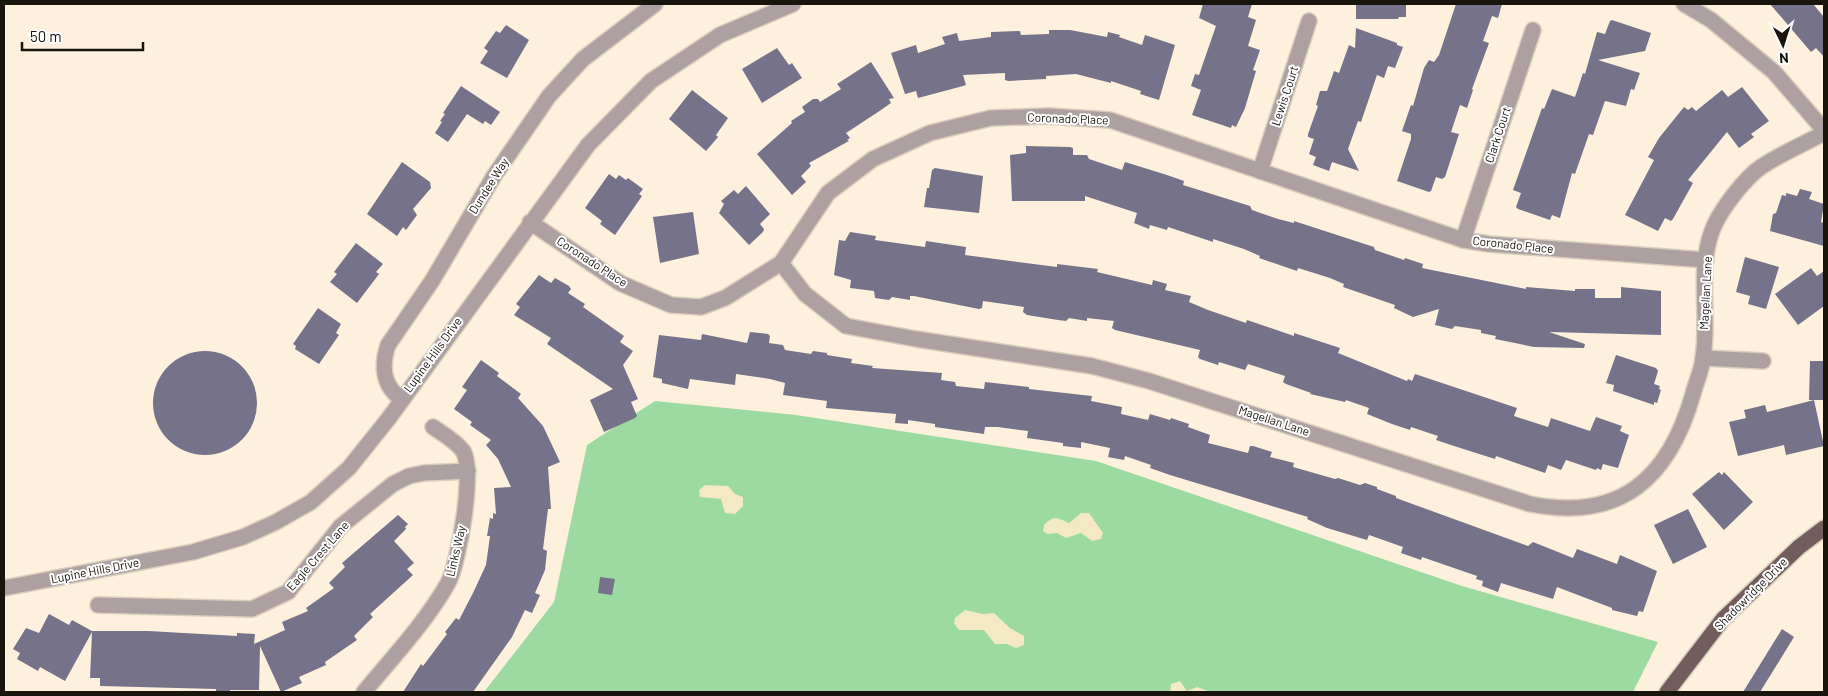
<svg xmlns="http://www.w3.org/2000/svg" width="1828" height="696" viewBox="0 0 1828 696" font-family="Barlow,sans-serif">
  <rect width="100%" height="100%" fill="#fdf1de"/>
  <polygon fill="#9ddaa1" points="655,401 796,415 1096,461 1462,586 1658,642 1633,692 484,692 554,602 587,445"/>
  <g fill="#f3e9c4">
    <polygon points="705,485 728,486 735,494 743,497 743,506 735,514 725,513 721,499 700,497 699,490"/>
    <path d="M1081,513H1089L1103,533L1101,539L1092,541L1081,533L1066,538L1057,533L1047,534L1043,531L1044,525C1054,515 1057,518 1069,523Z"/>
    <polygon points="965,610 983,614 994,613 1010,628 1024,636 1024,645 1016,648 1007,644 995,644 984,630 959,630 954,623 955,618"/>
    <polygon points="1180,681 1187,691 1197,687 1211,692 1170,692 1171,684"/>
  </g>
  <g fill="#757289">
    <polygon points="1203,4 1252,4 1248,17 1256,20 1248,46 1260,50 1253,70 1256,71 1245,108 1236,127 1232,125 1231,128 1192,115 1201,90 1191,86 1195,74 1199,75 1216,26 1199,18"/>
    <polygon points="1356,4 1406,4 1406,17 1399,17 1398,19 1356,19"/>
    <polygon points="1456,4 1502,4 1498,18 1492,16 1483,41 1489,43 1472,89 1473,90 1467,108 1460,105 1451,132 1459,134 1445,177 1442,179 1436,177 1431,191 1429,192 1397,181 1411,139 1411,134 1402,131 1411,105 1413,106 1424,68 1429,60 1434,62 1439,55"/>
    <polygon points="1770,4 1813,4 1824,17 1824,57 1816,48 1811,52"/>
    <polygon points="1612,20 1651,33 1645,51 1598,60 1640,73 1634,90 1631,89 1626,106 1605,101 1593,135 1589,134 1575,174 1572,173 1560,218 1552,215 1550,220 1518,209 1516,207 1521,193 1513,190 1542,108 1544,109 1552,89 1575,97 1583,73 1585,74 1597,32 1605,34 1610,21"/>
    <polygon points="506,25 529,40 507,78 480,63 488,51 484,48 496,31 500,33"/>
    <polygon points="1356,28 1397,43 1397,45 1403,47 1395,68 1388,66 1384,78 1377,75 1361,122 1358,121 1348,149 1359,171 1332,162 1329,171 1313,165 1316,157 1309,154 1314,139 1308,137 1308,134 1318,106 1316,105 1320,91 1327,91 1334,71 1339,73 1349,45 1355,48"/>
    <polygon points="1049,30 1070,30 1107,37 1108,32 1120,35 1119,37 1142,45 1145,35 1175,45 1159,100 1140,94 1141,91 1111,81 1111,83 1076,74 1046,76 1046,79 1008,81 1005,80 1005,73 963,75 966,85 963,86 918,98 916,91 905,94 891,53 916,45 918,53 945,44 942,37 957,33 959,41 991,37 991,32 1020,31 1021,35 1049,34"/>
    <polygon points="777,48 789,65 792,63 802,78 762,103 742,69"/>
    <polygon points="871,62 894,98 889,99 891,103 878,112 846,133 850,138 847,140 849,141 809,163 811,166 801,176 806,182 792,195 757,154 792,123 791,121 805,112 802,107 813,99 818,99 820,102 841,89 837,84"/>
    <polygon points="461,86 500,112 491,125 485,121 483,124 467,114 448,142 435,133 442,122 440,121 445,114 443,113"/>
    <polygon points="1742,87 1769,121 1751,134 1754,137 1739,148 1727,132 1688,180 1693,183 1673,219 1671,221 1665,218 1658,231 1625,215 1654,160 1648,157 1659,138 1684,107 1688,110 1692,107 1696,111 1722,90 1728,97"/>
    <polygon points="692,90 728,118 716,135 718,137 706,151 669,119"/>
    <polygon points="1026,146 1070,147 1073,148 1073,155 1087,155 1089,159 1122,170 1125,162 1167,175 1184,181 1183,185 1250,206 1252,210 1278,219 1294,223 1294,221 1374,247 1375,250 1404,260 1405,258 1423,264 1422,268 1526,289 1526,287 1575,291 1575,289 1595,289 1595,298 1621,298 1621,287 1661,291 1661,335 1549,332 1585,344 1584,348 1534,347 1495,339 1496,336 1481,333 1481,330 1455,326 1452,329 1435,325 1439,309 1413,317 1394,308 1395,305 1343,287 1344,284 1330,278 1298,268 1297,271 1259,258 1260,256 1244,249 1213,239 1213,242 1168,227 1167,230 1150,225 1149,229 1134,223 1137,213 1085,196 1085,201 1012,201 1010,155 1026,153"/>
    <polygon points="402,162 430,182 431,188 413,209 417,215 406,230 403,227 397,236 367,214"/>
    <polygon points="935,168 983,176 979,213 924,207 927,188 929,188 932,170"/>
    <polygon points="609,174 616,179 619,175 626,180 628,178 643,189 639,194 642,196 615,235 600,224 602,221 585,208"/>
    <polygon points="746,186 770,214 760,224 764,229 763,232 749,245 719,213 724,204 721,201 734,190 738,194"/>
    <polygon points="1800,189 1812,192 1809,199 1824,204 1821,222 1824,223 1824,246 1770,231 1773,214 1776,213 1782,195 1786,196 1786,193 1797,196"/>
    <polygon points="693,212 699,254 660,263 653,217"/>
    <polygon points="850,232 876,236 875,240 925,247 926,241 966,247 965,255 1057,267 1057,264 1098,269 1097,272 1152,285 1153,280 1167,284 1165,290 1191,296 1189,302 1208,310 1246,323 1247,320 1294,336 1294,333 1340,348 1338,353 1407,381 1408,379 1412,381 1415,374 1517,408 1514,416 1548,427 1551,418 1590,431 1596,417 1622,426 1620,431 1629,435 1618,468 1603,464 1601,470 1597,468 1596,470 1566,460 1561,470 1548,465 1545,473 1496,456 1495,459 1454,446 1436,440 1438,436 1411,427 1410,430 1392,424 1367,414 1369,408 1346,400 1345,402 1310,394 1311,393 1286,384 1283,382 1285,376 1248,364 1245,370 1219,362 1218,365 1200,359 1198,357 1200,350 1115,330 1112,328 1114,321 1087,318 1087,321 1069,318 1066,321 1058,320 1027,315 1023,312 1024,307 983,301 982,308 979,309 914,296 910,296 910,300 892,297 889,300 875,298 874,291 850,288 851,280 834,275 839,240 845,241"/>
    <polygon points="356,243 383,264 376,272 379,274 357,303 330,282 337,274 334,272"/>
    <polygon points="1745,257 1779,267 1766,309 1748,304 1750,296 1736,292"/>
    <polygon points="1811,268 1817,276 1824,271 1824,306 1798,325 1775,294"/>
    <polygon points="539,275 551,283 555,278 569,286 571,289 568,293 585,304 583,307 624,336 620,342 633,351 623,365 638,399 631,402 637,416 635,418 604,432 590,400 613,389 547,344 551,338 514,315 520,307 516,304"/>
    <polygon points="318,308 341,324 336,333 339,335 319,364 295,349 296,346 293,344"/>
    <polygon points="750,332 768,334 770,336 769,343 783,345 785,350 811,354 813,351 827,353 827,355 852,359 851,363 873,366 872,368 942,373 941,380 955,382 956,386 984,389 985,382 1029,387 1029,389 1092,396 1091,401 1122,407 1121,414 1148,420 1150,414 1170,420 1171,418 1189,424 1188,427 1210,435 1208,443 1248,453 1250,446 1253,446 1272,452 1270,457 1294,463 1293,467 1335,479 1338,478 1360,485 1365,483 1377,487 1377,489 1396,496 1396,498 1528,546 1533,542 1573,558 1577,549 1617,564 1620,555 1657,571 1643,612 1639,611 1637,616 1612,610 1612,608 1557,587 1553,599 1501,583 1498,592 1482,586 1483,581 1476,579 1477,576 1422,557 1421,560 1401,553 1403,547 1369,535 1367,540 1327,528 1307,519 1308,517 1170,475 1150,468 1151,465 1125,456 1124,460 1108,457 1110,448 1081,442 1081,448 1063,446 1063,443 1027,438 1028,431 998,427 985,427 984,434 935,427 935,424 908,420 908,424 895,423 896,414 826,408 827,401 783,395 785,383 770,379 736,374 735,385 690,379 688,389 662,383 662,379 653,377 659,335 701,340 702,334 747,343"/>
    <circle cx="205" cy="403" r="52"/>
    <polygon points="1616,355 1656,368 1658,371 1654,384 1660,386 1659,389 1661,390 1657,403 1654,402 1654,405 1613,391 1614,385 1606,383"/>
    <polygon points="481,360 499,373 497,376 521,394 518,398 543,426 560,462 548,467 551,509 548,509 543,549 547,551 545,570 535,593 540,595 532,613 525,610 512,637 473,692 403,692 421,664 423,666 447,634 445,632 456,618 459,620 473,593 486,565 490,536 487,536 490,518 493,519 493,513 496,514 494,488 511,487 498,459 486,445 491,440 470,425 472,422 454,409 467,390 462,387"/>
    <polygon points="1810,361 1824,361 1824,400 1809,400"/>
    <polygon points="1814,400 1824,446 1786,455 1784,445 1738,456 1729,422 1746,418 1744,410 1765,405 1767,412"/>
    <polygon points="1719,472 1722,475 1724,472 1753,502 1724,530 1692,494"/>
    <polygon points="1688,509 1707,547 1673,564 1654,525"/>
    <polygon points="398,515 408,524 405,527 406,529 394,541 414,563 407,569 413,575 370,614 373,617 354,636 357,640 325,662 326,665 299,677 302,683 281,692 260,646 259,690 230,690 230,692 216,691 216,689 100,686 100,678 90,678 92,632 65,681 40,667 38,671 17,659 20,653 13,649 26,628 39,633 49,614 69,625 72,620 92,631 148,631 237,636 237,633 255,634 254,644 285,630 282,622 308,611 306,608 334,588 329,583 345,567 342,563"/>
    <polygon points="600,577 615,579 612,595 598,593"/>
    <polygon points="1782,629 1794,637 1760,692 1743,692"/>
  </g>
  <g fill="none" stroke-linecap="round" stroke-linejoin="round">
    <g stroke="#d9cebc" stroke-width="18">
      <g id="minor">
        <polyline points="1684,4 1711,20 1774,72 1824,130"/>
        <polyline points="1260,171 1309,21"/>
        <polyline points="530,222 620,283 671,305 701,307 725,298 781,263 828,193 873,159 930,133 991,118 1049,116 1110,120 1463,240 1489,244 1706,260"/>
        <polyline points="1463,240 1533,30"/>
        <path d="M781,263L805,294L846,326L916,339L1092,366L1149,381L1530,504C1621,522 1669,478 1693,394C1696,382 1702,370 1703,358C1710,315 1696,267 1714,226C1722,208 1745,178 1761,167C1780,154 1804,144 1824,133"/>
        <polyline points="1703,358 1763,361"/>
        <path d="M402,399C383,387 381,366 388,345L432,281L494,176L549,96L583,59L655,4"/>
        <polyline points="4,588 193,552 243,537 276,522 311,502 349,468 389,418 588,145 651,81 720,35 793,4"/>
        <polyline points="98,605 252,609 288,592 341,526 393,484 409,476 424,473 468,471"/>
        <path d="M364,692C393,657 426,622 448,583C459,563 475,469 463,451C456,441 443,434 433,427"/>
      </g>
    </g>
    <g stroke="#d9cebc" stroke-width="18">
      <polyline id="major" points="1667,692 1723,619 1799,547 1824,528"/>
    </g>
    <use href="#minor" stroke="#ada0a0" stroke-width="15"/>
    <use href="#major" stroke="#725c5c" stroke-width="15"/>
  </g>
  <g text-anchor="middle" stroke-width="4" stroke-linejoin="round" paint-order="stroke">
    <g font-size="12" fill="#19140c" stroke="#fff">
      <text transform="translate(1285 96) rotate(-72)" y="4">Lewis Court</text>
      <text transform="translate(1068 119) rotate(2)" y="4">Coronado Place</text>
      <text transform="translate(1498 135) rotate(-72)" y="4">Clark Court</text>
      <text transform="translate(489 186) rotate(-58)" y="4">Dundee Way</text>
      <text transform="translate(1513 245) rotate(6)" y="4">Coronado Place</text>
      <text transform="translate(592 262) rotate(33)" y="4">Coronado Place</text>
      <text transform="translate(1706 293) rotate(-87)" y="4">Magellan Lane</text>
      <text transform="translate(433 355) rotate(-54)" y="4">Lupine Hills Drive</text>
      <text transform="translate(1274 421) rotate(18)" y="4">Magellan Lane</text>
      <text transform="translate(456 551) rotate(-77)" y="4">Links Way</text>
      <text transform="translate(318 556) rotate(-49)" y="4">Eagle Crest Lane</text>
      <text transform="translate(95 571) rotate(-11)" y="4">Lupine Hills Drive</text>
      <text transform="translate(1751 594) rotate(-45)" y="4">Shadowridge Drive</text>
    </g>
  </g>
  <rect width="1828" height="696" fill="none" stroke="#19140c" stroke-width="10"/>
  <g transform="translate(1783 45) rotate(176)" stroke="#ffffff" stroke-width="4" paint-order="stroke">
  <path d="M0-4L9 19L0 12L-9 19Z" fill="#19140c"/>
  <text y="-8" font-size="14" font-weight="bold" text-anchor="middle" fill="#19140c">N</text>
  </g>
  <path d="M22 42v8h121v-8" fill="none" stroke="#19140c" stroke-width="2.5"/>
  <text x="30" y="42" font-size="15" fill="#19140c" stroke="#ffffff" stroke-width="4" paint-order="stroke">50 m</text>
</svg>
